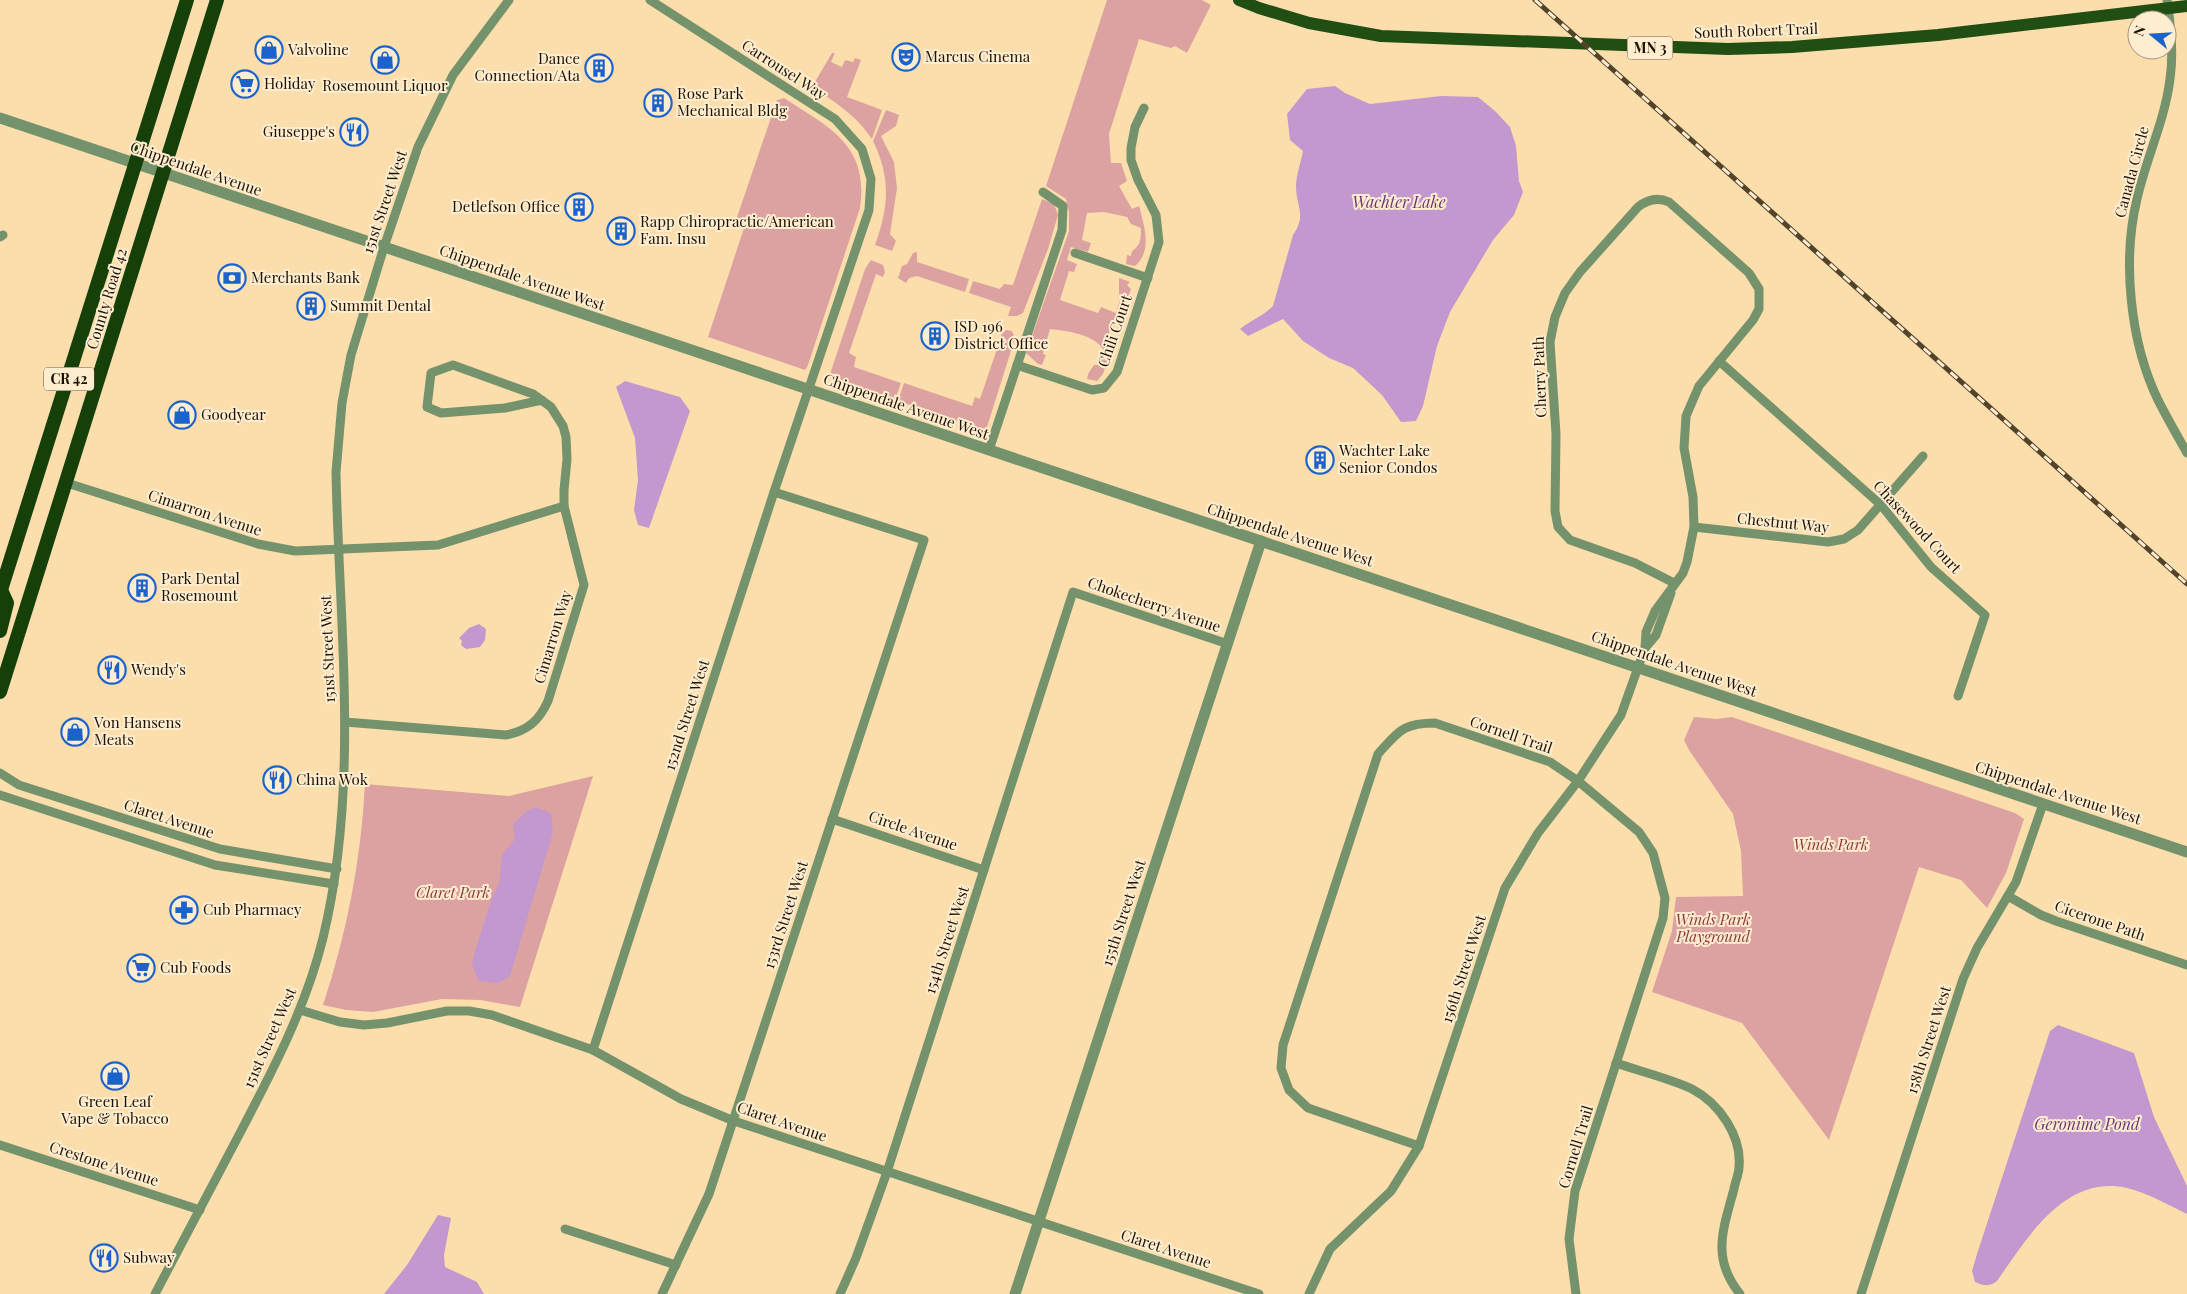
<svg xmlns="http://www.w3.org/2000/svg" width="2187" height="1294" viewBox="0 0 2187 1294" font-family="'Playfair Display',serif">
  <rect width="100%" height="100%" fill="#fcdead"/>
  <g fill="#dca2a2">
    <path d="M1107,0H1202L1211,5L1187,53L1175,46L1171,48L1139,39L1109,134L1111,163H1121L1127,181L1119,186L1132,209L1139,206C1144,225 1153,251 1135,266L1126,264L1127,255L1131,256L1132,251C1141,246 1141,237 1141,228L1131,224L1127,217L1104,212L1087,213L1082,240L1091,243L1088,252L1071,247L1067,260L1077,264L1074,272L1069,271L1060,300L1098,313L1101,307L1116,313L1121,297L1119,294V278L1130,282L1127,285L1131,289L1120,321L1113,320L1105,345L1112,347L1103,374L1097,381L1087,379L1088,374L1094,365H1098L1104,350C1093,334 1068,331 1050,329L1043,354L1046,355L1042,365L1038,364L1026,353L1069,231V213L1066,199L1046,186Z"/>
    <path d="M832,53H835L831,62L842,67L845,60L853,62L855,58L861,60L847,97L882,110L872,139C856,115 835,102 812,87Z"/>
    <path d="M784,98C830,128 869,145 860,208L808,365L805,370L708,337L746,222L741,220L735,223L777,100Z"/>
    <path d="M886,110L899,115L896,126L881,136L894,162L897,188L890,234L896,241L892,251L875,245C889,207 891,178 873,141Z"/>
    <polygon points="1042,199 1054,204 1058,215 1048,249 1023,313 1017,316 1008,316 1011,307 969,293 973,281 1000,289 1004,284 1013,285"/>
    <polygon points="917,252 917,262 969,279 965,292 917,276 909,278 906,283 898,278 902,266 907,264 913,253"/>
    <polygon points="871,260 883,265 885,272 883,277 876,274 849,353 856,357 854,367 901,383 895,400 829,377 865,269"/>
    <polygon points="1006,330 1012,331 1015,338 987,427 982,431 974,426 898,401 904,383 972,406 975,397 980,399 1002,334"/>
    <polygon points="1694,717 1717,719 1732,717 2015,813 2024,819 2006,873 1987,908 1961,880 1919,867 1829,1140 1742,1023 1652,992 1672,931 1676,897 1743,896 1741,851 1733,814 1689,750 1684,740"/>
    <path d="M593,776L520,1007L480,1000L442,999L373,1012L346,1010L323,1005C347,932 361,860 365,784L509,796Z"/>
  </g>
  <g fill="#c398ce">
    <path d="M1335,86L1345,93L1370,104L1441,96L1478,97L1495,111L1510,127L1516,146L1519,181L1523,192L1514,215L1493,240L1450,312L1437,346L1423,406L1416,421L1401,422L1382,395L1353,368L1329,358L1303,341L1283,319L1248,336L1240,329C1251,320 1263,316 1273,306L1293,235C1307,215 1296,207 1296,186C1296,175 1301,162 1303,151L1290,140L1287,114L1307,89Z"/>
    <polygon points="625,381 680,397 690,411 649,528 638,525 634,510 638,480 635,438 616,387"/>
    <polygon points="479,624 486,629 485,640 480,647 466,649 461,645 462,641 459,638 469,628"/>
    <path d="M536,807L551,813L553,832L510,976C499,985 491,983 478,980L472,964L475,951L492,898L499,884L502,855L515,839L513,825L524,813Z"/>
    <path d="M2058,1025L2134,1053L2154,1117L2187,1186V1214C2168,1205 2148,1193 2127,1188C2065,1174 2027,1238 1997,1281C1989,1287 1984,1286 1975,1282L1972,1271L1977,1254L2050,1031Z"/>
    <polygon points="438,1215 451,1218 444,1255 445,1267 477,1282 484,1294 384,1294 407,1265"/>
  </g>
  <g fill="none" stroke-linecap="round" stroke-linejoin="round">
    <g stroke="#74936c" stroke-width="9">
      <path d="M2167,0C2171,26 2174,53 2170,79C2165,120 2146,159 2137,199C2122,261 2130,342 2158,400C2167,418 2177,435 2187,453"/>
      <polyline points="0,237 3,235"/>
      <polyline points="1075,253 1148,278"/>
      <polyline points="1719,361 1881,505 1931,567 1985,615 1958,696"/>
      <polyline points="1017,365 1092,390 1104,388 1117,372 1159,242 1156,215 1138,180 1131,160 1131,148 1135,127 1144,108"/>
      <polyline points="989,450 1062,230 1063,206 1043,192"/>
      <polyline points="67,483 258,544 295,551 438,545 564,506"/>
      <polyline points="1694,527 1828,542 1844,539 1858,530 1923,456"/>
      <polyline points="1645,648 1656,635 1671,593"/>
      <path d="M345,722L506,735C527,731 539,721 548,701L584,585L564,506V490L567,459L566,437L563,426L551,407L533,394L453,365L431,373L427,407L441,413L505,408L542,400"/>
      <polyline points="0,773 19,785 220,849 337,869"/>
      <polyline points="0,795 215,865 334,884"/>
      <polyline points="832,819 984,870"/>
      <polyline points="2008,896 2041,915 2056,921 2187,965"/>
      <polyline points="300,1010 340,1022 364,1025 387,1023 447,1011 469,1011 492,1015 593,1050 681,1099 734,1121 1259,1294"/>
      <polyline points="593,1050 774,492 869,210 871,179 862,149 835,119 650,0"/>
      <path d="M1616,1063C1639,1071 1672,1079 1692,1089C1719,1103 1742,1136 1739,1167C1739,1174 1735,1182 1734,1189C1723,1230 1711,1258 1740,1294"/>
      <polyline points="0,1145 200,1210"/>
      <path d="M1419,1146L1308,1108L1289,1090L1281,1068L1283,1045L1378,754C1398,732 1402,723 1435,723L1550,762L1578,781L1639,832L1653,853L1665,898L1663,918L1575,1191L1569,1239L1576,1294"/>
      <polyline points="565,1229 676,1265"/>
      <path d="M155,1294C183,1240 212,1187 240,1133C273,1070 306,1007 323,938C360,785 339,627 336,472L342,403L351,355L384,247L418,147L453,75L509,0"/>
      <polyline points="662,1294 709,1194 924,540 774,492"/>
      <polyline points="840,1294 856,1258 887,1172 1073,592 1228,644"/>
      <path d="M1309,1294L1330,1249L1391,1191L1419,1146L1505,888L1538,833L1578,781L1621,715L1645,648L1646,632L1655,611L1683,573L1687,562L1694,527L1693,497L1684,448L1686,416L1699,386L1753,320L1759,309V289L1749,273L1669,202C1658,197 1648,199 1638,207L1580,272L1565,293L1555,317L1550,342L1556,434L1555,511L1558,527L1570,540L1635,563L1674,583"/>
      <polyline points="1861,1294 1963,979 1977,948 2016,882 2043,804"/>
    </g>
    <g stroke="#74936c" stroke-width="11">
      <polyline points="0,118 2187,852"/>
      <polyline points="1015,1294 1261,541"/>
    </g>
    <polyline stroke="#204e13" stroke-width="12" points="1239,0 1259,8 1309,23 1381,36 1728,49 1792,47 1938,35 2187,6"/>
    <g stroke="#16400a" stroke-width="14">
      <polyline points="0,593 187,0"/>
      <polyline points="0,631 7,603 1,590"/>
      <polyline points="0,692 217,0"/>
    </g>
    <g stroke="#52432b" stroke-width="5">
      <polyline id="rail" points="1535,0 2187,584"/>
    </g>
    <use href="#rail" stroke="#ffedd0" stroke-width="3" stroke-dasharray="9" stroke-linecap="butt"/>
  </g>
  <defs>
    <g id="shop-ring" transform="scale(1.4375)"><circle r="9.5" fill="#ffedd0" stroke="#1c62cd" stroke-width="1.5"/><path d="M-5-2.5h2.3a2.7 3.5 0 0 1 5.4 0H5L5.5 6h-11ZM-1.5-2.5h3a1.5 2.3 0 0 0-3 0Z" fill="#1c62cd"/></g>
    <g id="theatre-ring" transform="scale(1.4375)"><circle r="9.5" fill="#ffedd0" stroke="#1c62cd" stroke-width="1.5"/><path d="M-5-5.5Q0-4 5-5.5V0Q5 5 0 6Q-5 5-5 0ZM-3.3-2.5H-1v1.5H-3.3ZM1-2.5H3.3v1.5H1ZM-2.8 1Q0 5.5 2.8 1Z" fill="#1c62cd"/></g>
    <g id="building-ring" transform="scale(1.4375)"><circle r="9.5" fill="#ffedd0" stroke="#1c62cd" stroke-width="1.5"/><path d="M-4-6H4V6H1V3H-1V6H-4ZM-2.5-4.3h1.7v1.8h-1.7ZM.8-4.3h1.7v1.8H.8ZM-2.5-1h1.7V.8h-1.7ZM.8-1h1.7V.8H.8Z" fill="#1c62cd"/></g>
    <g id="supermarket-ring" transform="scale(1.4375)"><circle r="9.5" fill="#ffedd0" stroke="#1c62cd" stroke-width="1.5"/><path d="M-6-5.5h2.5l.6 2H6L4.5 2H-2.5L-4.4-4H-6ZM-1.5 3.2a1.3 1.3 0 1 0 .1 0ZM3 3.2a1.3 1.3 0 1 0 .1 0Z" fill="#1c62cd"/></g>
    <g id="restaurant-ring" transform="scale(1.4375)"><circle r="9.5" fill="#ffedd0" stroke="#1c62cd" stroke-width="1.5"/><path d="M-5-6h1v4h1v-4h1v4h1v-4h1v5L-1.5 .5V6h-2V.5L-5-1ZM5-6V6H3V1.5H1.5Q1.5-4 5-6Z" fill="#1c62cd"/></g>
    <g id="bank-ring" transform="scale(1.4375)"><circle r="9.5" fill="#ffedd0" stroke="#1c62cd" stroke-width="1.5"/><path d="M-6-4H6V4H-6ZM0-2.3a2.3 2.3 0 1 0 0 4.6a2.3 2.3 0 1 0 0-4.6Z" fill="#1c62cd"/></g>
    <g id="pharmacy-ring" transform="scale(1.4375)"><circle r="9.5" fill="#ffedd0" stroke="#1c62cd" stroke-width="1.5"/><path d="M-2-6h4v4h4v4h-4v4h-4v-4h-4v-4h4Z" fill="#1c62cd"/></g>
  </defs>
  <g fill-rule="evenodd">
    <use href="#shop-ring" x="269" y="50"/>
    <use href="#theatre-ring" x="906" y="57"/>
    <use href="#shop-ring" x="385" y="60"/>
    <use href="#building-ring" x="599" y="68"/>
    <use href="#supermarket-ring" x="245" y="84"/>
    <use href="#building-ring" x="658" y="103"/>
    <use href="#restaurant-ring" x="354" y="132"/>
    <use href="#building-ring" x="579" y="207"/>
    <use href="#building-ring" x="621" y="231"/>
    <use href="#bank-ring" x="232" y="278"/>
    <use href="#building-ring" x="311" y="306"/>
    <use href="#building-ring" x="935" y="336"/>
    <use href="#shop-ring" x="182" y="415"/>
    <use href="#building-ring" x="1320" y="460"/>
    <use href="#building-ring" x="142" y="588"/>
    <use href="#restaurant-ring" x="112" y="670"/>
    <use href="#shop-ring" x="75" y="732"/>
    <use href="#restaurant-ring" x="277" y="780"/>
    <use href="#pharmacy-ring" x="184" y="910"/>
    <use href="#supermarket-ring" x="141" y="968"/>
    <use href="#shop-ring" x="115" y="1076"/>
    <use href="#restaurant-ring" x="104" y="1258"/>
  </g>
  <g text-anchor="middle" stroke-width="4" stroke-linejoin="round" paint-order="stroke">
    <g fill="#ffedd0" stroke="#605440" stroke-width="1">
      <rect x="1627.5" y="36.5" width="45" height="23" rx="4"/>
      <rect x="44" y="367.5" width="50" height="23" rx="4"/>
    </g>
    <g font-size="14" font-weight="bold" fill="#1c1202">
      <text x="1650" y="53">MN 3</text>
      <text x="69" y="384">CR 42</text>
    </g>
    <g font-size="15" fill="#1c1202" stroke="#ffedd0">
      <text transform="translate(1756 31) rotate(-2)" y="5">South Robert Trail</text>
      <text transform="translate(784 70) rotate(33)" y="5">Carrousel Way</text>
      <text transform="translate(196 169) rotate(19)" y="5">Chippendale Avenue</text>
      <text transform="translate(2132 172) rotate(-75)" y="5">Canada Circle</text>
      <text transform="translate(385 202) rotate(-71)" y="5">151st Street West</text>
      <text transform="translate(522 278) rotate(19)" y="5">Chippendale Avenue West</text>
      <text transform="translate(107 299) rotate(-73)" y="5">County Road 42</text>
      <text transform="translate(1115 331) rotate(-71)" y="5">Chili Court</text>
      <text transform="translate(1540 377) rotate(-92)" y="5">Cherry Path</text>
      <text transform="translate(906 407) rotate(19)" y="5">Chippendale Avenue West</text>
      <text transform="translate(205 513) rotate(18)" y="5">Cimarron Avenue</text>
      <text transform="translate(1783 523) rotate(6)" y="5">Chestnut Way</text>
      <text transform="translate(1917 527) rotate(47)" y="5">Chasewood Court</text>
      <text transform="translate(1290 535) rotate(18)" y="5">Chippendale Avenue West</text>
      <text transform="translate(1154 605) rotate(19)" y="5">Chokecherry Avenue</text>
      <text transform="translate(553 637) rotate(-73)" y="5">Cimarron Way</text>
      <text transform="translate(328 649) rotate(-92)" y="5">151st Street West</text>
      <text transform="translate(1674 664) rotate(19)" y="5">Chippendale Avenue West</text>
      <text transform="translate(687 715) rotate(-72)" y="5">152nd Street West</text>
      <text transform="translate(1511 735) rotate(19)" y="5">Cornell Trail</text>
      <text transform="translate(2058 793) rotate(18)" y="5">Chippendale Avenue West</text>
      <text transform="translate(169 819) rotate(18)" y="5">Claret Avenue</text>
      <text transform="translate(913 831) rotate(19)" y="5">Circle Avenue</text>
      <text transform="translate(1124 913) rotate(-72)" y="5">155th Street West</text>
      <text transform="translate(786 915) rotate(-72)" y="5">153rd Street West</text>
      <text transform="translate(2100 921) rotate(19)" y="5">Cicerone Path</text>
      <text transform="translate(947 940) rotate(-72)" y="5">154th Street West</text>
      <text transform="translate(1464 969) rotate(-72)" y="5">156th Street West</text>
      <text transform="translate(270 1038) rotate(-66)" y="5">151st Street West</text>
      <text transform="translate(1929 1040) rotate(-72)" y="5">158th Street West</text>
      <text transform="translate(782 1122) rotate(19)" y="5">Claret Avenue</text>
      <text transform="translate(1576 1147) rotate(-73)" y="5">Cornell Trail</text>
      <text transform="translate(104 1164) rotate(18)" y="5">Crestone Avenue</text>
      <text transform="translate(1166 1249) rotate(18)" y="5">Claret Avenue</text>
    </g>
    <g font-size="15" fill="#1c1202" stroke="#ffedd0" text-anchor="start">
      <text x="288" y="55">Valvoline</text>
      <text x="925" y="62">Marcus Cinema</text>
      <text x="580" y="64" text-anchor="end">Dance<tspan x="580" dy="17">Connection/Ata</tspan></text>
      <text x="264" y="89">Holiday</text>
      <text x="385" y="91" text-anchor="middle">Rosemount Liquor</text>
      <text x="677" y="99">Rose Park<tspan x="677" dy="17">Mechanical Bldg</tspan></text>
      <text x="335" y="137" text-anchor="end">Giuseppe's</text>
      <text x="560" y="212" text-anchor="end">Detlefson Office</text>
      <text x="640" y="227">Rapp Chiropractic/American<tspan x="640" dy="17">Fam. Insu</tspan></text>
      <text x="251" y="283">Merchants Bank</text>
      <text x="330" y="311">Summit Dental</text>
      <text x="954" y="332">ISD 196<tspan x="954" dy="17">District Office</tspan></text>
      <text x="201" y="420">Goodyear</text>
      <text x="1339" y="456">Wachter Lake<tspan x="1339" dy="17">Senior Condos</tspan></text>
      <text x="161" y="584">Park Dental<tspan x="161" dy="17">Rosemount</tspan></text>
      <text x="131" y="675">Wendy's</text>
      <text x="94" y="728">Von Hansens<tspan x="94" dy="17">Meats</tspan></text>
      <text x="296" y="785">China Wok</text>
      <text x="203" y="915">Cub Pharmacy</text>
      <text x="160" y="973">Cub Foods</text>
      <text x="115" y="1107" text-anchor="middle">Green Leaf<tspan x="115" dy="17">Vape &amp; Tobacco</tspan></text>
      <text x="123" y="1263">Subway</text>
    </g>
    <g font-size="15" font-style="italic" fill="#8e373c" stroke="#ffedd0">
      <text x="1831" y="850">Winds Park</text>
      <text x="453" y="898">Claret Park</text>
      <text x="1713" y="925">Winds Park<tspan x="1713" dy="17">Playground</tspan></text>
    </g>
    <g font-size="16" font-style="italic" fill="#6c3779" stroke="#ffedd0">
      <text x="1399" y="208">Wachter Lake</text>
      <text x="2087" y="1130">Geronime Pond</text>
    </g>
  </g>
  <g transform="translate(2152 35) rotate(288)"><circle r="24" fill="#ffedd0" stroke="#a4957e"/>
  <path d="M0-4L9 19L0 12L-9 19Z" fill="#1c62cd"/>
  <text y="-8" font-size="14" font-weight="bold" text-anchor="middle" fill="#1c1202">N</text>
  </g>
</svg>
